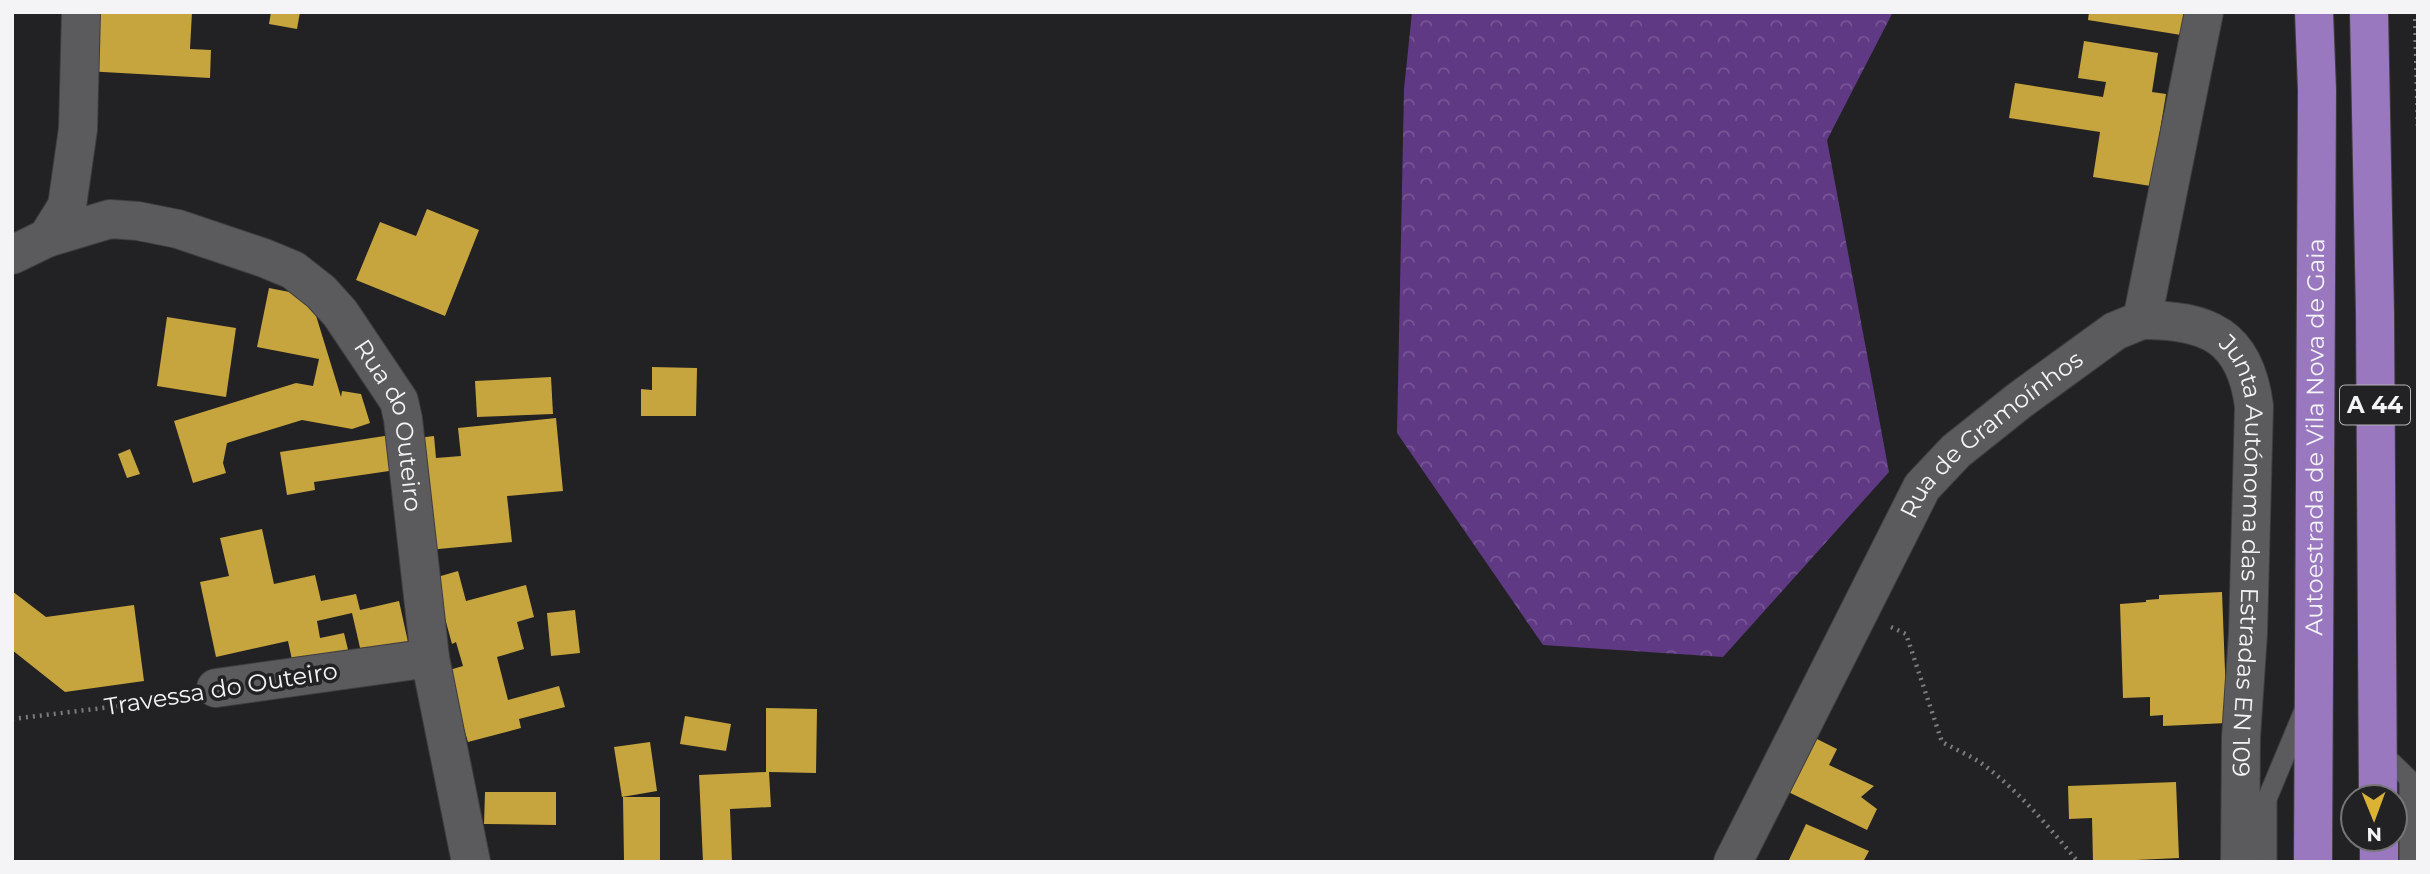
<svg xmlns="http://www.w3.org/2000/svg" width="2430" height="874" viewBox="0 0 2430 874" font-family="Montserrat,sans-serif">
  <defs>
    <pattern id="forest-crowns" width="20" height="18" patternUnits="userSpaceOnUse" patternTransform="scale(1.75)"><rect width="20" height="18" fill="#5f3984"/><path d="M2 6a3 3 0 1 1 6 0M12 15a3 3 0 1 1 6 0" fill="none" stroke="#775696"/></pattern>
  </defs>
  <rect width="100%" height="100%" fill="#222123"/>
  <polygon fill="url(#forest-crowns)" points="1412,12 1893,12 1827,140 1889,472 1723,657 1543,645 1397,433 1404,89"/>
  <g fill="#c6a43e">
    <polygon points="88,12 192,12 190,49 211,50 210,78 85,71"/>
    <polygon points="271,12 300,12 297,29 269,24"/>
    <polygon points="2089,12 2185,12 2181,35 2088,20"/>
    <polygon points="2084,41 2158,53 2152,92 2166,94 2151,186 2093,177 2100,132 2009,118 2015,83 2103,97 2106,82 2078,78"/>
    <polygon points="427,209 479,230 445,316 356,280 380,222 416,236"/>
    <polygon points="269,288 310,296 341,397 342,391 361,394 370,423 352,429 302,420 227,443 223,463 226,473 193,483 174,421 296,383 313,386 319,359 257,347"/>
    <polygon points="167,317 236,328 226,397 157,386"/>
    <polygon points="652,367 697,368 696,416 641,416 641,389 652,390"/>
    <polygon points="551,377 553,414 477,417 475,381"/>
    <polygon points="556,418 563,491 507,496 512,542 428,550 417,438 434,436 436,458 461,456 458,428"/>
    <polygon points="391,435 396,470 314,482 315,490 287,495 280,452"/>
    <polygon points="130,449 140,474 127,478 118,454"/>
    <polygon points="262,529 274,584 315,575 321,601 356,594 360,610 399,601 408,642 361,652 352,613 317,621 320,638 344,633 351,662 295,674 288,641 216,657 200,582 229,576 220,538"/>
    <polygon points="458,571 466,601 526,585 534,617 517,622 524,649 497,657 508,700 559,686 565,707 519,719 521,728 468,742 446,671 463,666 456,642 452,644 434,578"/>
    <polygon points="12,591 46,617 134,605 144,681 65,692 12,650"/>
    <polygon points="2222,592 2227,723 2163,726 2163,715 2150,716 2150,697 2123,698 2120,604 2146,602 2146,600 2159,599 2159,595"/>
    <polygon points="575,610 580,653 551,656 547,613"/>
    <polygon points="766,708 817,709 816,773 769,772 771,807 730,809 732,862 703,862 699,775 766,772"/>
    <polygon points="685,716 731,724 726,751 680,744"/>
    <polygon points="1805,733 1837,749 1829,765 1874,786 1861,797 1877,809 1867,830 1778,787"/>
    <polygon points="650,742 657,791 622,797 614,747"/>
    <polygon points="2176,782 2179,858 2093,862 2092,818 2069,819 2068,786"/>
    <polygon points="485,792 556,792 556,825 484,824"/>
    <polygon points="623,797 660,797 660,862 624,862"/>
    <polygon points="1806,824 1869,851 1863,862 1788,862"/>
  </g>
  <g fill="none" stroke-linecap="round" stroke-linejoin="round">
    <g stroke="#3e3d3f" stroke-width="21">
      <g id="service">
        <polyline points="2379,750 2409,779 2409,862"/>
        <polyline points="2267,862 2267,799 2305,708"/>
      </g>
    </g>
    <g stroke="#3e3d3f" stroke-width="40">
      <g id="minor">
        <polyline points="47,238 67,206 78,129 81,12"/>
        <path id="s1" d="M12,255L47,238L110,219L138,221L178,229L264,258L293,270L321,292L340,313L399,401L403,419L430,658L471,862"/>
        <path id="s2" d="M2142,320C2207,320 2245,335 2254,406L2248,633L2241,738L2240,862"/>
        <polyline points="216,688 430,658"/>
        <path id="s3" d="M1733,862L1922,487L1956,451L2020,400L2115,331L2142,320L2204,12"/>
      </g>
    </g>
    <g stroke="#3e3d3f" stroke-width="40">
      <g id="motorway">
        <polyline points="2369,12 2375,314 2378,797"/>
        <polyline points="2379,839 2379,862"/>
        <path id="s4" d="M2313,862L2317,90L2314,12"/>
      </g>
    </g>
    <g stroke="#7b7a7c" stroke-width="4.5" stroke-dasharray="2 5" stroke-linecap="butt">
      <polyline points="2415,12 2418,131"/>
      <path d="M1891,627L1906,634L1942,742C1955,749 1969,755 1981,763C2018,790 2049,827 2078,862"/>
      <polyline points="12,719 136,704 181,695"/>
    </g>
    <use href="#service" stroke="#5b5a5c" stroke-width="19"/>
    <use href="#minor" stroke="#5b5a5c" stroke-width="38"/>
    <use href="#motorway" stroke="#9978bf" stroke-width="38"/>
  </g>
  <g text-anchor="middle" stroke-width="7" stroke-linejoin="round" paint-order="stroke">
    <rect fill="#222123" stroke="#b5b4b6" stroke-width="2" x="2340" y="385.5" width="70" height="39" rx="5"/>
    <g font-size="23" font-weight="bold" fill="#f4f3f5">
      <text x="2375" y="413">A 44</text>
    </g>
    <g font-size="24" fill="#f4f3f5" stroke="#222123">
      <text dy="8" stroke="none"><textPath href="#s1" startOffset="486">Rua do Outeiro</textPath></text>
      <text dy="8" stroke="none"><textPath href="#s4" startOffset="425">Autoestrada de Vila Nova de Gaia</textPath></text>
      <text dy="8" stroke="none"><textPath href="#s3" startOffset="506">Rua de Gramoínhos</textPath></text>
      <text dy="8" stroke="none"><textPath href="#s2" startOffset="308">Junta Autónoma das Estradas EN 109</textPath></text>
      <text transform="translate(221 689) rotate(-9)" y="8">Travessa do Outeiro</text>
    </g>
  </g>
  <rect width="2430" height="874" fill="none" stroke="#f4f3f5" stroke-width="28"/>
  <g transform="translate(2374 818) rotate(179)"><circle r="33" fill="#222123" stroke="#767577" stroke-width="2"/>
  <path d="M0-5L12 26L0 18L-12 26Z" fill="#dbb233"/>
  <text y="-10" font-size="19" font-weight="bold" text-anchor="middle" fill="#f4f3f5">N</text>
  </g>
</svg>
